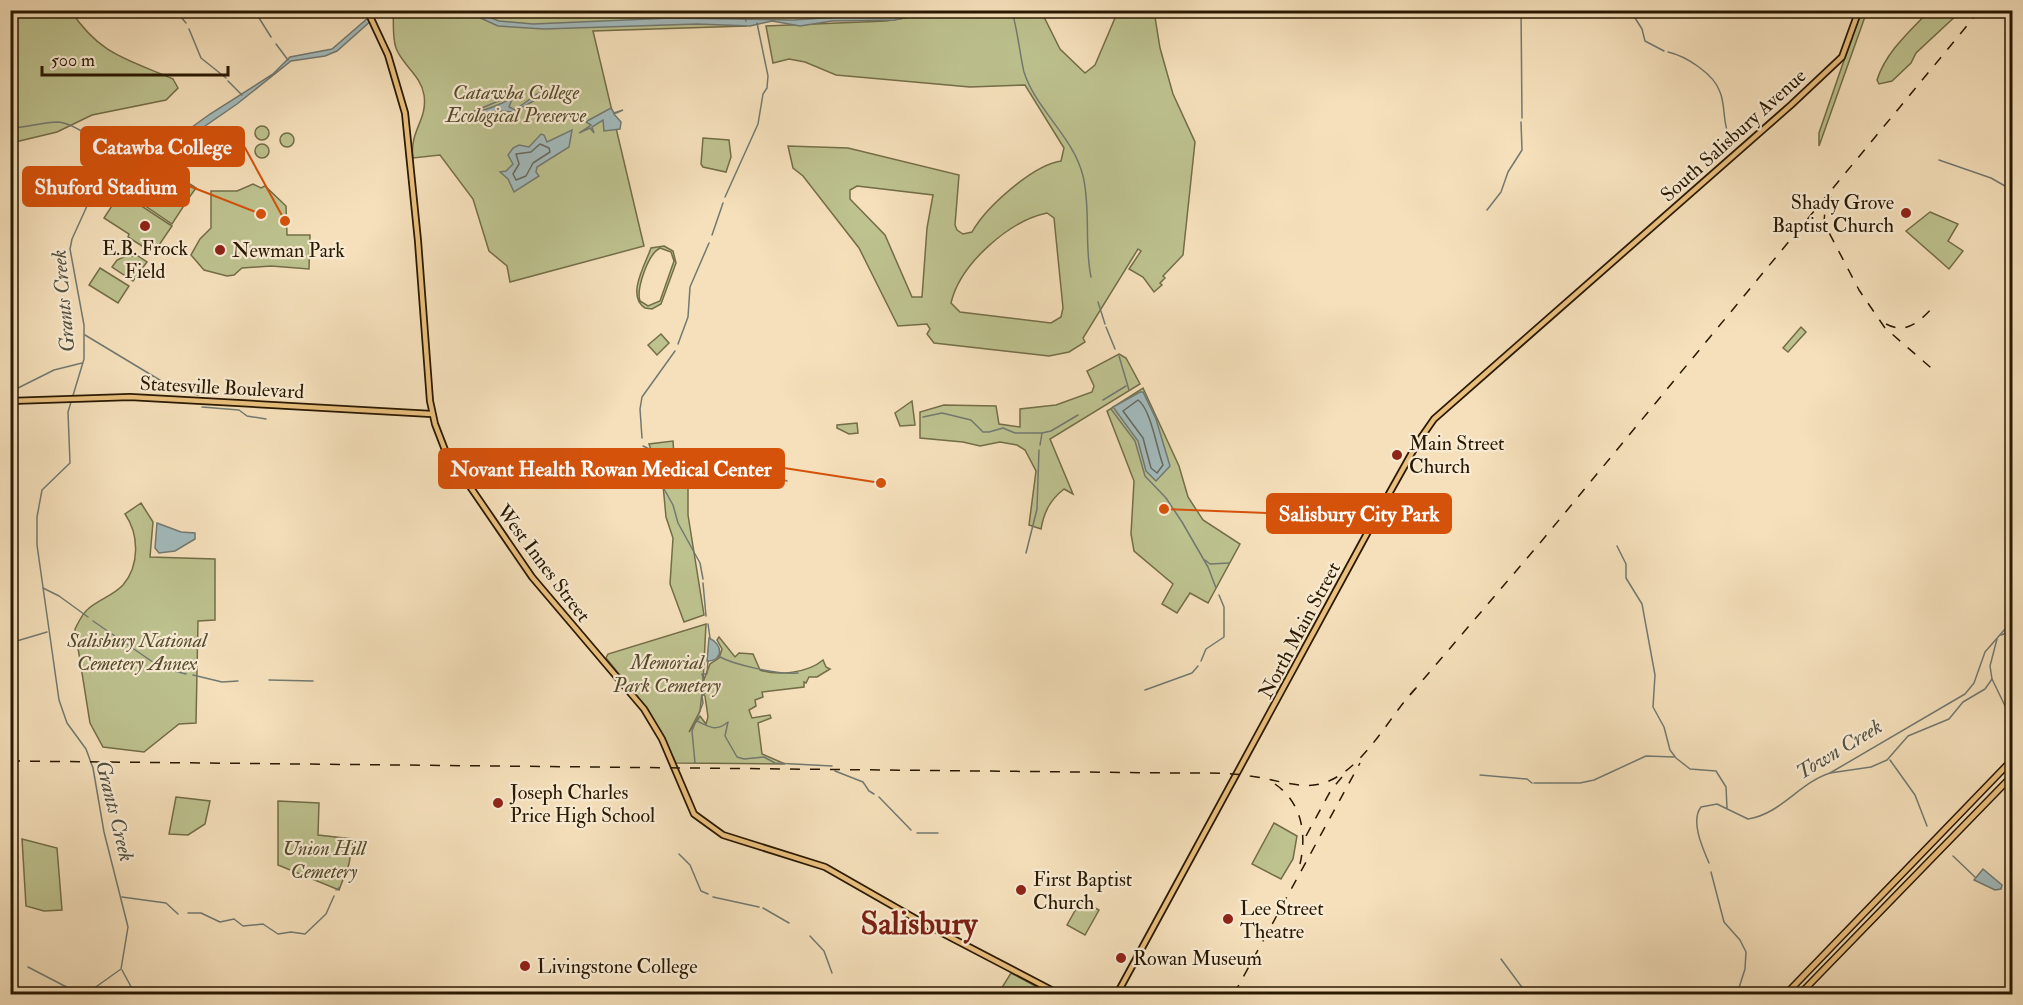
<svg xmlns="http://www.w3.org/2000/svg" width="2023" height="1005" viewBox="0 0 2023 1005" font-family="'IM FELL Double Pica',serif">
  <rect width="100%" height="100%" fill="#f5e0bb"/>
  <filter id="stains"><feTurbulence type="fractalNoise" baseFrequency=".00333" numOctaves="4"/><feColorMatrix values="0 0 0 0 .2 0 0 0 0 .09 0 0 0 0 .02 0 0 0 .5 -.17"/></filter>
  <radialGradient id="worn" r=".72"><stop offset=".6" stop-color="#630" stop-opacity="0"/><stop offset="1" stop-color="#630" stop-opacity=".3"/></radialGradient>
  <g fill="#bdc28f" stroke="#736d48" stroke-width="1.5" fill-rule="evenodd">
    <path d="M11,10L71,11C100,55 127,59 173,79L178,88L166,100L92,115L57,132L11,143Z"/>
    <path d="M453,10L475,14V11L742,10L746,26L593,31L644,246L510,282L507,266L489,251L473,199L440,155L413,158C409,131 428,120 424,95C421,75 402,65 396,48C392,37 394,22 393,11Z"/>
    <path d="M930,11H1041L1060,49L1085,73L1095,65L1118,11H1154L1160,48L1173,94L1195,142L1183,255L1163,276L1165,278L1160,283L1162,285L1154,292L1143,277L1129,269L1141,251L1138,249L1083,338L1085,342L1069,352L1049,356L934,343L927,334L930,329L927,324L898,326L859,248L803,176L793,168L788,146L848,148L959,175L955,225L957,230L963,234L972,232C986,207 1033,165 1061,161L1064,148L1025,85L970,87L836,75L805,62L789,59L773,63L766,26L886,21L911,17ZM857,186L933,195L927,228L922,297H912L885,235L850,199V190ZM1047,213L1054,218L1063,308L1061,317L1051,323L960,312L951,303C960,264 1009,221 1047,213Z"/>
    <polygon points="1861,11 1867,11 1819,146 1819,133"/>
    <path d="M1929,11H1961L1916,53L1911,63L1892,81L1879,84L1877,80C1886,52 1909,32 1929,11Z"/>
    <circle cx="262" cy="133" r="7"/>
    <circle cx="287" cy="140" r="7"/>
    <polygon points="703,138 729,140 731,157 726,172 703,167 701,164"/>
    <circle cx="262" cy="151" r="7"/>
    <polygon points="161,165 196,188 186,202 152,180"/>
    <polygon points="151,182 185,204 172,224 138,201"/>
    <polygon points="253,184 261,188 265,186 286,206 287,235 310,235 309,269 271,266 242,268 234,275 227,276 204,270 191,255 200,239 211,228 211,191 237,191"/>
    <polygon points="117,198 130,206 134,201 172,226 155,251 146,245 145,248 128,237 129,234 104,218"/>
    <polygon points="1930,212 1958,224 1948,241 1963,251 1949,269 1906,231"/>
    <path d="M664,246L673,251L676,263L661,304L652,309L645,308C626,296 645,265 651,248ZM660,248L671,252L674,261L660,301L648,306L640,301C636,289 648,254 660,248Z"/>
    <polygon points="126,256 138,256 147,262 133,281 112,267 117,260"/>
    <polygon points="100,268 129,286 118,303 89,285"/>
    <polygon points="1801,327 1806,332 1788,352 1783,348"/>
    <polygon points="661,334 669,343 657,355 648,345"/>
    <path d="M1119,354L1126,358L1140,384L1050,439L1073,494L1064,489C1050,500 1044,512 1041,529L1029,525L1036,471L1025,450L1017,445L1000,442L980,446L963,442L920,438V412L944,405L996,406L999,424L1020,427V409L1056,405L1092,392L1094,386L1087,371Z"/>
    <polygon points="1143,388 1179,466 1188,497 1203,520 1240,544 1208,603 1190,593 1177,613 1162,604 1173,584 1134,551 1131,534 1134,481 1107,411"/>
    <polygon points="912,401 915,425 900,426 895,413"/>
    <polygon points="857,423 858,433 849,434 837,428 837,425"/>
    <polygon points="673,441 674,456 685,459 688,474 688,515 704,615 684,622 670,584 673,538 666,517 663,485 649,444"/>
    <path d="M141,503L153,522L150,557L215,559V620L198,621L196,723L179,724L144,752L103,747L90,723L75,629C78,623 82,614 88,609C98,600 114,595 123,585C140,565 139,534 125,514Z"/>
    <path d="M706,624L703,682L710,664L719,658L722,649L717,640L719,637L735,657L739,653L753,654L760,670C778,676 808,673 823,660L826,667L830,669L817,677H809L806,683L804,682V687L762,692L763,697L755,700L756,706L749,710L752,718L770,715L771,718L758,723L762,754L785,764L676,763L648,710L606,658L608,654ZM702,693L705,696L708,717L706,724L700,716L689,732L700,711Z"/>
    <polygon points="176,797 210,801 205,824 188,835 169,834"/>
    <polygon points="278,801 319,803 318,835 353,839 349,864 339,890 278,865"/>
    <polygon points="1274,823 1297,836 1293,859 1281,879 1252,864"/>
    <polygon points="22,839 57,848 62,910 44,911 26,906"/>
    <polygon points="1081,900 1099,910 1085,935 1067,925"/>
    <polygon points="1011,973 1050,994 998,994"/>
  </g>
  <g fill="#a2babc" stroke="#727971" stroke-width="1.5">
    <polygon points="376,11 382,11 337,51 325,56 291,61 237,104 144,168 99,193 90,206 87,205 86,201 96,190 141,164 210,114 273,74 290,57 332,49"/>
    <polygon points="465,11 473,11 499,21 533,24 671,18 793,20 930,11 895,20 832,21 800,26 772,21 750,26 697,24 544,29 498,26"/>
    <path d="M551,89L553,90L514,112L498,111L484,115L479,113L480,111C493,108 501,103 512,99L509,107L515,110L537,94Z"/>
    <polygon points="611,108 614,113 623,110 614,114 621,122 620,129 604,131 603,120 592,127 594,133 590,128 579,133 591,125 586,122 589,120"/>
    <polygon points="572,130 569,147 537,167 536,172 539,176 514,192 508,179 500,172 506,171 513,164 508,155 513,148 519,145 529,147 541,134 544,135 547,142"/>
    <polygon points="1140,392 1143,392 1156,419 1170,466 1156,481 1146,471 1138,441 1113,407"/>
    <polygon points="157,523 181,532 195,533 195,539 175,551 159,553 155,548"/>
    <path d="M709,638C723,644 724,661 707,661Z"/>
    <polygon points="1983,869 2002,885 2001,889 1995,890 1974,880"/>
  </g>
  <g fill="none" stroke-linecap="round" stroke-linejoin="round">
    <g stroke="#66695e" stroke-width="1.5">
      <polygon points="540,144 549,148 550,152 533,163 526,176 516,180 513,174 519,164 516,154 531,152"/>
      <path d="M1138,400C1151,409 1157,450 1163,465L1157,473L1151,468L1143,438L1123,411Z"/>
    </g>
    <g stroke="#727971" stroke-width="1.5">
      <polyline points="175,10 186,23"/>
      <polyline points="254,10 271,37"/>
      <polyline points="744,10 746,21"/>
      <path d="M1011,10C1015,14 1021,61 1024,72C1036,110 1073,136 1083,176C1091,209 1084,244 1091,277"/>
      <polyline points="1521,10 1522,118"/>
      <polyline points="1630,10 1642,29 1645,41 1664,51"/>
      <polyline points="189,29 201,58 226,78"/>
      <polyline points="276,44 288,60"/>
      <path d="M1668,52C1686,56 1714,74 1720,92C1725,104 1723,117 1727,130"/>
      <polyline points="228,81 242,95"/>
      <polyline points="448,118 463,116 515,94"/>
      <path d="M10,128C26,128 42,122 58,122C76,123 119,155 127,171"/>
      <polyline points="1939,160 1991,178 2012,190"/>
      <polyline points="725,197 758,124 763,94 767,88 768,76 757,23"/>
      <polyline points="1487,210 1501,192 1508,172 1522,150 1521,122"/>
      <polyline points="712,235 723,203"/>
      <polyline points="1098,302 1105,324"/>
      <polyline points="1106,327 1115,349"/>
      <polyline points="85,335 168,385 178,387"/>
      <polyline points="678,344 688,317 690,287 709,243"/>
      <polyline points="1119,356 1129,390"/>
      <polyline points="184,389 198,395"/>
      <polyline points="10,392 54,370 82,363"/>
      <polyline points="1103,400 1126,386"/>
      <polyline points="202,407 239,410 247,416 266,419"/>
      <polyline points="1111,409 1135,441 1145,476 1166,498 1182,522 1208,567 1216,588"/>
      <polyline points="923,417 942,413 971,420 983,432 989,432 1003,428 1015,433 1042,433"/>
      <polyline points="642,438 640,409 642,397 675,351"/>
      <polyline points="1040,445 1042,433 1051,431 1078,415"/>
      <polyline points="643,446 658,453 675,454"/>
      <polyline points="646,448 649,462 673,505 678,523 700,563 703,579"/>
      <polyline points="679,456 689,462 766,475 787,481"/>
      <polyline points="1617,546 1626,564 1626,578 1642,604 1655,675 1653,707 1664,727 1670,750 1676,758 1690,769 1716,771 1726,787 1727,808"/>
      <polyline points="1026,553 1037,509 1039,450"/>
      <polyline points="1205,560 1210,564 1229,563"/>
      <polyline points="703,583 706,616"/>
      <polyline points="43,588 59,596 88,617"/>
      <polyline points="93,621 160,667 186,674"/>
      <polyline points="708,624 710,638"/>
      <polyline points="2001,635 2012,631"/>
      <polyline points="1997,639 1990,666 1992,679 2008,712 2012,714"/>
      <polyline points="10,643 47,632"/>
      <path d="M718,656C734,665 779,675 798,673"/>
      <polyline points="1201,661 1206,649 1224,637 1224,607 1219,595"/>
      <polyline points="193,675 222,682 238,681"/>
      <polyline points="269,680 313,681"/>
      <polyline points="1145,690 1192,673 1198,666"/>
      <path d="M697,721C709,727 716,732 728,722L725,736L737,757L744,759L764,757L775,763L832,766"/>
      <polyline points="1890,760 1915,795 1927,826"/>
      <polyline points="695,763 692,731 703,703 702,696 707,691 702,674 707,674 708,661"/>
      <polyline points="835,771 863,782 869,791 874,794"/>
      <polyline points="1830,773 1871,767 1887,760 1908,736 1949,719 1963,702 1985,689 1992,679"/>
      <polyline points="1480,775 1527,779 1532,783"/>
      <polyline points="1534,783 1580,783 1594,780 1646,756 1674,757"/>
      <polyline points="879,797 911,830"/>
      <polyline points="917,833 938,833"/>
      <polyline points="679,854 690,865 701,891 708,894"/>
      <polyline points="1953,856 1975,877"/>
      <path d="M1709,863C1703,849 1690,821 1701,807L1717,804L1748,819C1781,814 1799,783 1830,773L1965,694L1974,683L1985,652L2012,621"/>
      <polyline points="1711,872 1724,922 1740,940 1746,952 1745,969 1737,994"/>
      <polyline points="336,890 340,887"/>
      <polyline points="122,897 166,903 178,914"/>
      <polyline points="713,897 759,907"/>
      <polyline points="763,908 789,923"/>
      <polyline points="188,913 201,913 220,922 234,919 243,926 263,924 278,934 291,932 305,934 326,914 334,896"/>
      <polyline points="810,936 824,951 832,973"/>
      <polyline points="1501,959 1527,994"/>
      <polyline points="28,967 80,994"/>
      <polyline points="122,970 135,994"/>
      <polyline points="86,994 121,969 128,927 104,832 93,768 86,749 67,723 59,700 37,545 37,517 42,490 70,463 68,412 84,359 84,325 70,249 72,239 87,206"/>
    </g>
    <g stroke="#291801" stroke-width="8">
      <g id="major">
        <polyline points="367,10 388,55 405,113 418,241 430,401 435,424 445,450 532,577 644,709 662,739 694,814 723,835 825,867 923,923 1059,994"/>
        <polyline points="10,401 130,397 432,414"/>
        <polyline points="1117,994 1376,517 1418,442 1434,419 1791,105 1842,57 1859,10"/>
      </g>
    </g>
    <g stroke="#291801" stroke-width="8">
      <g id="highway">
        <polyline points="1786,994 2012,760"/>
        <polyline points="1800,994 2012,776"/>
      </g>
    </g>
    <use href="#major" stroke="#eac07e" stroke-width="4.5"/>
    <use href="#highway" stroke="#eac07e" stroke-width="5"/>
    <g stroke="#291801" stroke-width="1.5" stroke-dasharray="10 10" stroke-linecap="butt">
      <polyline points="1831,196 1825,209 1824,223 1859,290 1885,328 1937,373"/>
      <path d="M1886,324C1907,335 1920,321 1934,306"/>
      <polyline points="1410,695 1540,543 1980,10"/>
      <path d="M10,761L1176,773C1201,773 1226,772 1250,776C1293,782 1316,799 1354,764C1377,743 1394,712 1415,689"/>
      <path d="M1275,784C1302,803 1307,834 1300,864"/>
      <polyline points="1306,836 1331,790 1342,777"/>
      <polyline points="1234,994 1360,763"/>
    </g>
  </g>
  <g fill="#8f2418" stroke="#f8ebd3" stroke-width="2">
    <circle cx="1906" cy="213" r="6"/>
    <circle cx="145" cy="226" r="6"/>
    <circle cx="220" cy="250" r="6"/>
    <circle cx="1397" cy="455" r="6"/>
    <circle cx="498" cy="803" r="6"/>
    <circle cx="1021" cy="890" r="6"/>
    <circle cx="1228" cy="919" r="6"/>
    <circle cx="1121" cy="958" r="6"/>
    <circle cx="525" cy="966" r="6"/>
  </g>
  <g text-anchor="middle" stroke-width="4.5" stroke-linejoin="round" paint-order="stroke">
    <g font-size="20" font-style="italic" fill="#554b2c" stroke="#f8ebd3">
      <text x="516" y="99">Catawba College<tspan x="516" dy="23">Ecological Preserve</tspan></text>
      <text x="137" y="647">Salisbury National<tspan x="137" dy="23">Cemetery Annex</tspan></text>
      <text x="667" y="669">Memorial<tspan x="667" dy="23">Park Cemetery</tspan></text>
      <text x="324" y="855">Union Hill<tspan x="324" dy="23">Cemetery</tspan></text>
    </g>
    <g font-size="20" fill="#291801" stroke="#f8ebd3">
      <text transform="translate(1733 135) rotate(-42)" y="7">South Salisbury Avenue</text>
      <text transform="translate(222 387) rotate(3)" y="7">Statesville Boulevard</text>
      <text transform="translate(544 563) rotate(53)" y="7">West Innes Street</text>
      <text transform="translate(1299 630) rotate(-62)" y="7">North Main Street</text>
    </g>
    <g font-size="20" fill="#291801" stroke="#f8ebd3" text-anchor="start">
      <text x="1894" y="209" text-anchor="end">Shady Grove<tspan x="1894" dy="23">Baptist Church</tspan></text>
      <text x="145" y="255" text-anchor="middle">E.B. Frock<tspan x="145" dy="23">Field</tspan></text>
      <text x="232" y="257">Newman Park</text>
      <text x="1409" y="450">Main Street<tspan x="1409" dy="23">Church</tspan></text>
      <text x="510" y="799">Joseph Charles<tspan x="510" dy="23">Price High School</tspan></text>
      <text x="1033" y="886">First Baptist<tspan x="1033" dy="23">Church</tspan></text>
      <text x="1240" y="915">Lee Street<tspan x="1240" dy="23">Theatre</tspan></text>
      <text x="1133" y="965">Rowan Museum</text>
      <text x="537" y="973">Livingstone College</text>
    </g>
    <g font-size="21" font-style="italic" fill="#535142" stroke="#f8ebd3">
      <text transform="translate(63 301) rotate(-95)" y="7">Grants Creek</text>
      <text transform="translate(1839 749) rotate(-31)" y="7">Town Creek</text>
      <text transform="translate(115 811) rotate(76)" y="7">Grants Creek</text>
    </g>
    <g font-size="32" font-weight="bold" fill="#7a1f14" stroke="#f8ebd3">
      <text x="919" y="934">Salisbury</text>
    </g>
  </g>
  <path fill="none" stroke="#d5520b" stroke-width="2" d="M285 221L244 146M261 214L189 186M881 483L784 468M1164 509L1267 513"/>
  <g fill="#d5520b" stroke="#f8ebd3" stroke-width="2">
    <circle cx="285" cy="221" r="6"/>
    <circle cx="261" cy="214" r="6"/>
    <circle cx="881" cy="483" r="6"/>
    <circle cx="1164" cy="509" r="6"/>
  </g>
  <g fill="#d5520b" stroke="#d5520b" stroke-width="2">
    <rect x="81" y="127" width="163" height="39" rx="6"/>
    <rect x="23" y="167" width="166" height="39" rx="6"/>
    <rect x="439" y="449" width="345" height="39" rx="6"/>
    <rect x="1267" y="494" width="184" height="39" rx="6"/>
  </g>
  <g font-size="21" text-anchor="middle" font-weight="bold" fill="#fff">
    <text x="162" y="154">Catawba College</text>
    <text x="106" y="194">Shuford Stadium</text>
    <text x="611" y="476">Novant Health Rowan Medical Center</text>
    <text x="1359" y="521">Salisbury City Park</text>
  </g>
  <rect width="2023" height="1005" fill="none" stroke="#f5e0bb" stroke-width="36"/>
  <rect x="12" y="12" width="1999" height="981" fill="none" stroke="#291801" stroke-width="3"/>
  <rect x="18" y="18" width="1987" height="969" fill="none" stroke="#291801" stroke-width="1.5"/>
  <path d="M42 66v9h186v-9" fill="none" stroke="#291801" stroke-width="3"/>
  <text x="51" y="66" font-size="18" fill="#291801" stroke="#f8ebd3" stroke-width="4.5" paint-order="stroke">500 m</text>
  <rect width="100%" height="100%" filter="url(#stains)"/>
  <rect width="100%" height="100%" fill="url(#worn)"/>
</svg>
